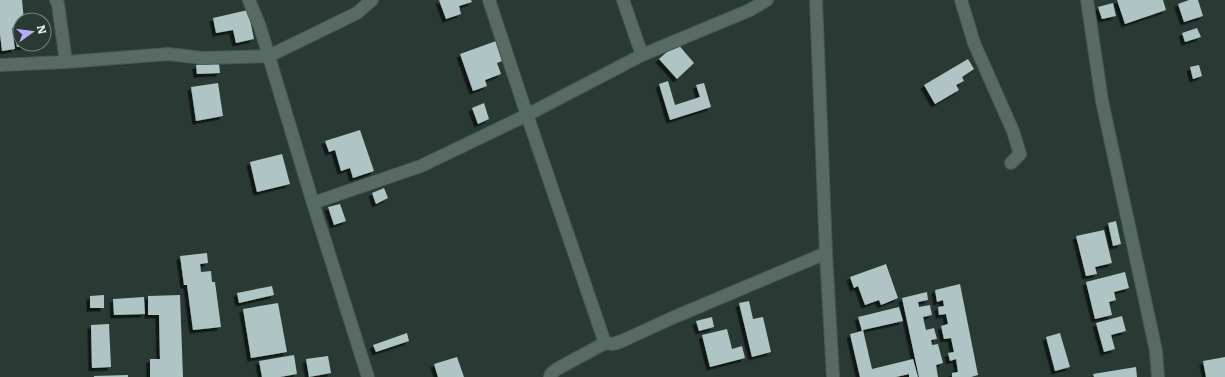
<svg xmlns="http://www.w3.org/2000/svg" width="1225" height="377" viewBox="0 0 1225 377" font-family="Literata,serif">
  <defs>
    <filter id="shadow"><feDropShadow dx="-3.5" dy="3.5" stdDeviation="0" flood-color="#0009"/></filter>
  </defs>
  <rect width="100%" height="100%" fill="#293934"/>
  <g fill="#afc4c4" filter="url(#shadow)">
    <polygon points="0,0 22,0 24,20 20,20 20,27 12,28 15,49 2,51 0,34"/>
    <polygon points="439,0 471,0 472,2 459,6 461,14 446,19"/>
    <polygon points="1117,0 1163,0 1166,10 1125,24"/>
    <polygon points="1189,0 1198,0 1203,16 1184,22 1178,4"/>
    <polygon points="1113,3 1116,16 1102,19 1098,7"/>
    <polygon points="248,10 254,39 236,43 233,30 216,33 213,18"/>
    <polygon points="1197,28 1201,37 1185,42 1182,33"/>
    <polygon points="20,29 20,44 25,44 25,46 17,47 15,30"/>
    <polygon points="496,41 502,61 497,63 501,74 485,80 487,86 473,91 460,54"/>
    <polygon points="677,43 694,63 677,79 659,59"/>
    <polygon points="968,59 974,69 962,77 964,81 956,85 959,90 935,104 924,85"/>
    <polygon points="219,63 220,73 197,74 196,65"/>
    <polygon points="1199,65 1202,76 1193,79 1190,67"/>
    <polygon points="668,81 675,105 700,97 696,85 704,83 711,107 670,120 659,84"/>
    <polygon points="218,83 223,116 196,121 191,87"/>
    <polygon points="484,103 489,119 478,124 472,108"/>
    <polygon points="360,130 374,171 353,178 350,168 341,171 335,150 329,152 325,141"/>
    <polygon points="282,154 290,184 257,192 250,162"/>
    <polygon points="384,188 388,198 376,204 372,193"/>
    <polygon points="340,204 346,221 334,225 328,207"/>
    <polygon points="1116,221 1121,244 1113,246 1108,223"/>
    <polygon points="1104,230 1112,263 1095,267 1097,274 1086,276 1076,236"/>
    <polygon points="207,253 208,263 200,264 201,272 211,271 212,282 215,282 221,327 193,330 187,285 184,285 180,256"/>
    <polygon points="886,264 898,298 881,305 879,300 865,305 858,286 854,288 850,277"/>
    <polygon points="1125,272 1129,288 1114,292 1116,300 1109,302 1112,315 1095,319 1086,282"/>
    <polygon points="960,284 978,375 971,377 952,377 952,373 958,372 956,359 950,361 948,353 954,352 951,338 944,339 941,326 948,324 946,314 939,315 938,307 944,306 943,300 937,302 935,290"/>
    <polygon points="272,286 274,295 239,303 237,293"/>
    <polygon points="927,292 928,300 918,302 919,307 930,305 932,315 923,317 926,330 934,328 937,339 931,340 932,345 938,344 943,363 936,365 938,377 919,377 902,298"/>
    <polygon points="104,295 104,308 90,308 90,296"/>
    <polygon points="180,295 183,377 150,377 150,359 160,359 159,315 148,315 148,296"/>
    <polygon points="144,297 145,314 114,315 113,299"/>
    <polygon points="749,301 753,319 763,317 771,352 752,357 739,303"/>
    <polygon points="278,303 287,352 251,358 243,309"/>
    <polygon points="899,307 903,321 863,330 872,369 913,359 918,377 909,377 909,374 896,377 860,377 850,334 862,331 858,317"/>
    <polygon points="1122,316 1126,331 1111,335 1115,349 1104,352 1096,323"/>
    <polygon points="712,317 714,327 699,331 696,321"/>
    <polygon points="109,324 111,367 92,368 91,325"/>
    <polygon points="727,329 732,349 742,346 745,358 710,367 702,335"/>
    <polygon points="407,333 409,341 376,352 373,345"/>
    <polygon points="1060,333 1070,367 1055,371 1046,337"/>
    <polygon points="294,355 297,374 280,377 262,377 259,361"/>
    <polygon points="328,356 331,373 309,377 306,359"/>
    <polygon points="457,357 464,377 438,377 434,364"/>
    <polygon points="1225,357 1225,377 1206,377 1203,361"/>
    <polygon points="1136,367 1137,377 1094,377 1093,374"/>
    <polygon points="128,375 128,377 94,377 94,376"/>
  </g>
  <g fill="none" stroke-linecap="round" stroke-linejoin="round">
    <g stroke="#495752" stroke-width="14">
      <g id="minor">
        <polyline points="56,0 58,4 66,62"/>
        <polyline points="249,0 260,27 313,203 368,377"/>
        <polyline points="489,0 527,115 605,343 613,344 622,341 672,318 826,253"/>
        <polyline points="623,0 642,55"/>
        <polyline points="816,0 826,253 833,377"/>
        <polyline points="961,0 974,43 1013,131 1020,154 1011,163"/>
        <polyline points="1087,0 1102,101 1156,351 1158,377"/>
        <polyline points="0,65 66,62 168,54 203,58 269,56 357,13 372,0"/>
        <polyline points="313,203 421,166 527,115 642,55 750,10 767,0"/>
        <polyline points="550,377 551,374 557,369 605,343"/>
      </g>
    </g>
    <use href="#minor" stroke="#586a64" stroke-width="12"/>
  </g>
  <g transform="translate(32 32) rotate(76)"><circle r="19" fill="#293934" stroke="#76837f"/>
  <path d="M0-3L7 15L0 10L-7 15Z" fill="#b8abf7"/>
  <text y="-6" font-size="11" font-weight="bold" text-anchor="middle" fill="#e9f3f0">N</text>
  </g>
</svg>
